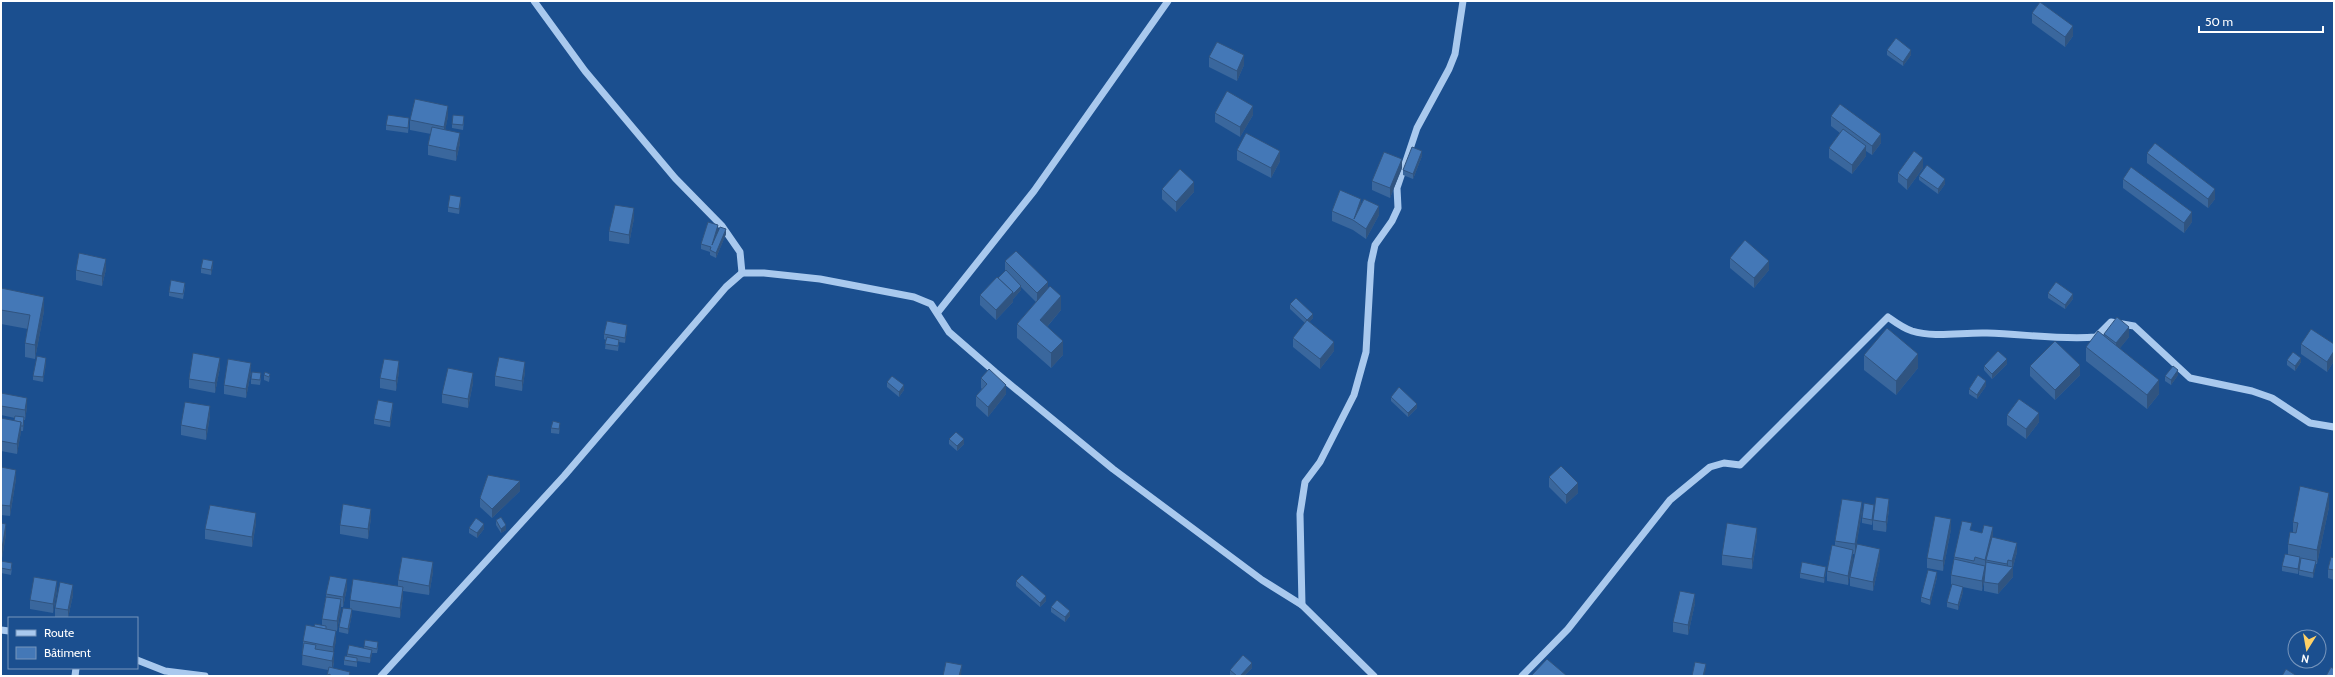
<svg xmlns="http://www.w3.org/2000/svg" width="2335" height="677" viewBox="0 0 2335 677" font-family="Cabin,sans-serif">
  <rect width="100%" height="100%" fill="#1b4f8f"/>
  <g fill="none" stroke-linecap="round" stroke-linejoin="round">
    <g stroke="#a9c9ee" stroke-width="7">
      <polyline points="534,1 585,71 675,178 722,226 740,252 742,273 764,273 820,279 914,297 931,304 949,332 995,372 1113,469 1262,580 1302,605 1374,676"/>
      <polyline points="938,312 1034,191 1168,1"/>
      <polyline points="1302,605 1300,514 1305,482 1320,462 1354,395 1366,352 1371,263 1375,245 1392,221 1398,208 1397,188 1417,128 1449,69 1455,54 1463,1"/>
      <polyline points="1,630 9,631"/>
      <polyline points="137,660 165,671 205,676"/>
      <polyline points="75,676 76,668"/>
      <polyline points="381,676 564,476 726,287 742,273"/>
      <path d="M1522,676L1568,629L1670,500L1710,467L1724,463L1740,465L1888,317C1895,322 1903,328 1912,331C1935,338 1963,332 1987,333C2024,334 2060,340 2096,337L2111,322L2134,326L2190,378L2252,391L2272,398L2310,423L2334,427"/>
    </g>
  </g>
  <g fill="#3a679d">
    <polygon points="2032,13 2073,36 2065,47 2032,23"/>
    <polygon points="1887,50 1911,55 1903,66 1887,55"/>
    <polygon points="1209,57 1244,65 1237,81 1209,67"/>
    <polygon points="1215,113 1253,115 1240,137 1215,122"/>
    <polygon points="448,116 445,130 460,143 456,161 428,155 428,145 431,134 410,130 410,120"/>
    <polygon points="1831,116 1881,143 1872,155 1866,151 1866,156 1852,174 1829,158 1829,148 1840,133 1831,126"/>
    <polygon points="464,121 463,130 452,128 452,124"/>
    <polygon points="409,123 408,133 386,130 386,125"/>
    <polygon points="1237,150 1280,161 1271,178 1237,160"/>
    <polygon points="2147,153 2215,199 2208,208 2147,163"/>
    <polygon points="1422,156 1413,179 1403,175 1403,170"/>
    <polygon points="1402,168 1390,198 1372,190 1372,181"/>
    <polygon points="1923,168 1907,190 1898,182 1898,173"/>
    <polygon points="1919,176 1945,184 1938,194 1919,180"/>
    <polygon points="2123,179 2192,222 2184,233 2123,188"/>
    <polygon points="1162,189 1194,192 1176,212 1162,199"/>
    <polygon points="461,202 459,214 448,212 448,207"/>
    <polygon points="1361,205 1379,215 1366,239 1353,230 1332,221 1332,211"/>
    <polygon points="634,218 629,244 609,241 609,231"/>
    <polygon points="718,230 717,233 726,234 716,258 710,255 710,252 701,249 701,244"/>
    <polygon points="1730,258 1769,270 1754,288 1730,268"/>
    <polygon points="1005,261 1048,289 1061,310 1047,327 1063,355 1051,368 1017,338 1017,324 1036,302 1021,287 1021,290 1013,299 1013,302 996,320 980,305 980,295 1005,271"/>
    <polygon points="213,266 211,275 201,273 201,268"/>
    <polygon points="106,269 102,286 76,280 76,270"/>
    <polygon points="185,287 183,299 169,296 169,292"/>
    <polygon points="1,288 44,311 35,359 25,357 25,343 28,329 1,324"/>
    <polygon points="2048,293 2073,299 2065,309 2048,298"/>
    <polygon points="1290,304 1313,318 1309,322 1334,351 1320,369 1293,347 1293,338 1305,323 1290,309"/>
    <polygon points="627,330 625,343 619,342 618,351 605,349 606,340 604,339 604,334"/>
    <polygon points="2104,334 2129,337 2119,349 2159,394 2147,409 2086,361 2086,347 2104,336"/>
    <polygon points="2301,344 2334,344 2334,361 2327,372 2301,354"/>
    <polygon points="1864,355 1918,368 1896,395 1864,370"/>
    <polygon points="2287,360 2301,362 2295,371 2287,365"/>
    <polygon points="46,363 43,382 33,380 33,376"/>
    <polygon points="2007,364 1992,379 1984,370 1984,366"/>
    <polygon points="2030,366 2080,375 2055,400 2030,376"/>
    <polygon points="220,367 215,393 189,388 189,379"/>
    <polygon points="399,371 396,391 380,388 380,378"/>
    <polygon points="251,372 246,398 224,394 224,385"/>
    <polygon points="525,372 522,391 495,386 495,376"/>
    <polygon points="270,374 269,382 264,380 264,375"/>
    <polygon points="2178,375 2171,385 2165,381 2165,376"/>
    <polygon points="261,378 260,385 251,384 251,379"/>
    <polygon points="981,378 1006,394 988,417 976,406 976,396 982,389 981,388"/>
    <polygon points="887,382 904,390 899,397 887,387"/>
    <polygon points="473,383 468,408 442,403 442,394"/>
    <polygon points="1986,386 1977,399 1969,394 1969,389"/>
    <polygon points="1,393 27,407 25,420 24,420 23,431 21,431 17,454 1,451 1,418 14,421 15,418 1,415"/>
    <polygon points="1391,397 1417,408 1408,417 1391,401"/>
    <polygon points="393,408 390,427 374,424 374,419"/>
    <polygon points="2007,415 2039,422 2026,439 2007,425"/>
    <polygon points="210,416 206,440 181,435 181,425"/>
    <polygon points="551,428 560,428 559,434 551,433"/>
    <polygon points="949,439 964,444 957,451 949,444"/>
    <polygon points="1,467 16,479 10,516 1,515"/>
    <polygon points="1549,477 1578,493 1566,504 1549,487"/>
    <polygon points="520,491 492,518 480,507 480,498"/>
    <polygon points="2329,507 2317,564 2316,564 2313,578 2299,575 2299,570 2300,561 2298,574 2282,571 2282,566 2288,555 2288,544 2293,533 2293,522"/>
    <polygon points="1889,509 1886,532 1873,530 1873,520"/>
    <polygon points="1874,510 1872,525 1862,523 1862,518"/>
    <polygon points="1862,512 1855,552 1880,559 1873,591 1850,586 1850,577 1855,554 1853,554 1853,559 1848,585 1827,581 1827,571 1835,546 1835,541"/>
    <polygon points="371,518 368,539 340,534 340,525"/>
    <polygon points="496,520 506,530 501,533 496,525"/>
    <polygon points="1,523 6,534 2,558 1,558"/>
    <polygon points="256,523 252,547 205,539 205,529"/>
    <polygon points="469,528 484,529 477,538 469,533"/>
    <polygon points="1951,529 1943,571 1927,568 1927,558"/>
    <polygon points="1972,531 1993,537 2017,552 2013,567 2013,577 1998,594 1984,591 1984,582 1982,591 1958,586 1963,592 1958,610 1947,607 1947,602 1952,585 1951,584 1951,575 1954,561 1954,557"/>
    <polygon points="1757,538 1752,569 1722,565 1722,555"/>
    <polygon points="2334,544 2334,580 2328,578 2328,569 2333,558 2333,549"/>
    <polygon points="1,561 12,568 11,575 1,573"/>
    <polygon points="433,572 429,595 403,591 403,596 400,618 352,610 352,614 348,634 339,632 339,627 350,609 350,600 398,586 398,580"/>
    <polygon points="1826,572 1824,583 1800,578 1800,573"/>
    <polygon points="1937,577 1930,605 1921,602 1921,597"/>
    <polygon points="1016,581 1046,601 1040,607 1016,586"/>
    <polygon points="347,588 343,607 341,607 337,631 326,629 336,641 333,652 334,662 333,668 350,676 328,670 302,665 303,641 314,627 322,626 322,619 326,597 326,594"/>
    <polygon points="57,591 53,613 30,609 30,600"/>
    <polygon points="73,595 68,618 55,618 55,608"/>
    <polygon points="1695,603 1688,635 1673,632 1673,622"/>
    <polygon points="1051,607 1070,616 1065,622 1051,612"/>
    <polygon points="364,646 378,647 377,653 372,653 370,663 357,661 357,667 344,665 344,660 347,656 347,654 364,648"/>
    <polygon points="1252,668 1244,676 1232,676 1230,675 1230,670"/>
  </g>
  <g fill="#305480">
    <polygon points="2073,26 2073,36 2065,47 2065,37"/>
    <polygon points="1911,50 1911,55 1903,66 1903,62"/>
    <polygon points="1244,55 1244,65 1237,81 1237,71"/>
    <polygon points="448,106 448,116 444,137 444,127"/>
    <polygon points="1253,106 1253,115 1240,137 1240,127"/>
    <polygon points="460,133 460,143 456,161 456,151"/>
    <polygon points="1881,134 1881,143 1872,155 1872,146"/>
    <polygon points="1866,146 1866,156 1852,174 1852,165"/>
    <polygon points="1280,151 1280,161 1271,178 1271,168"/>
    <polygon points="1422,151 1422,156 1413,179 1413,174"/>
    <polygon points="1923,158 1923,168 1907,190 1907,180"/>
    <polygon points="1402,159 1402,168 1390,198 1390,188"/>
    <polygon points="1945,179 1945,184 1938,194 1938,189"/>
    <polygon points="1194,182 1194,192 1176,212 1176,202"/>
    <polygon points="2215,189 2215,199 2208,208 2208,199"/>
    <polygon points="461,197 461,202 459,214 459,209"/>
    <polygon points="1361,199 1361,208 1354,219"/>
    <polygon points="1379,206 1379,215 1366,239 1366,229"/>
    <polygon points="634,208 634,218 629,244 629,235"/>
    <polygon points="2192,212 2192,222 2184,233 2184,223"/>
    <polygon points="718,225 718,230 712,249 712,245"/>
    <polygon points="726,229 726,234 716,258 716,253"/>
    <polygon points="106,259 106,269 102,286 102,276"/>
    <polygon points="213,261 213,266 211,275 211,270"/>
    <polygon points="1769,261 1769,270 1754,288 1754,278"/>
    <polygon points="1048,282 1048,292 1037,303 1037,293"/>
    <polygon points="1021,286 1021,290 1013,299 1013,294"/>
    <polygon points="1013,292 1013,302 996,320 996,310"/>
    <polygon points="2073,294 2073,299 2065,309 2065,305"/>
    <polygon points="1061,296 1061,310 1040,335 1040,320"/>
    <polygon points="44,297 44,311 35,359 35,345"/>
    <polygon points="1313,314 1313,318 1307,325 1307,320"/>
    <polygon points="627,325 627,330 625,343 625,338"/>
    <polygon points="2129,327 2129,337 2116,353 2116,343"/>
    <polygon points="1063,341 1063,355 1051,368 1051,353"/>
    <polygon points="1334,342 1334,351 1320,369 1320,359"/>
    <polygon points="2334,351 2334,361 2327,372 2327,362"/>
    <polygon points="1918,354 1918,368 1896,395 1896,381"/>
    <polygon points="46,358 46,363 43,382 43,377"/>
    <polygon points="220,358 220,367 215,393 215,383"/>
    <polygon points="2301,358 2301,362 2295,371 2295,366"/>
    <polygon points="2007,359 2007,364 1992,379 1992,374"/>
    <polygon points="399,361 399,371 396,391 396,381"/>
    <polygon points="525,362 525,372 522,391 522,381"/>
    <polygon points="251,363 251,372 246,398 246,389"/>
    <polygon points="2080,365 2080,375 2055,400 2055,390"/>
    <polygon points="2178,370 2178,375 2171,385 2171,380"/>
    <polygon points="473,373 473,383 468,408 468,399"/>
    <polygon points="2159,380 2159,394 2147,409 2147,395"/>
    <polygon points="1986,381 1986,386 1977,399 1977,395"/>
    <polygon points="904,385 904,390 899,397 899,392"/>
    <polygon points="1006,385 1006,394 988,417 988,407"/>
    <polygon points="27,398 27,407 25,420 25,410"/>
    <polygon points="393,403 393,408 390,427 390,422"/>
    <polygon points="1417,404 1417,408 1408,417 1408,413"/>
    <polygon points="210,406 210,416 206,440 206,430"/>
    <polygon points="2039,413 2039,422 2026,439 2026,429"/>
    <polygon points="24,417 24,422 23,431 23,426"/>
    <polygon points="21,422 21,432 17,454 17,444"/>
    <polygon points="560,423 560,428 559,434 559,429"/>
    <polygon points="964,439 964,444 957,451 957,446"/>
    <polygon points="16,470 16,479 10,516 10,506"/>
    <polygon points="520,481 520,491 492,518 492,509"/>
    <polygon points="1578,483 1578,493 1566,504 1566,495"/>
    <polygon points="2329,493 2329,507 2317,564 2317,550"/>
    <polygon points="1889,499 1889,509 1886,532 1886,522"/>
    <polygon points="1862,502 1862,512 1855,554 1855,544"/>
    <polygon points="1874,505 1874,510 1872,525 1872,520"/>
    <polygon points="371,509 371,518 368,539 368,529"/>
    <polygon points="256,513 256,523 252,547 252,537"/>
    <polygon points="1951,519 1951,529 1943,571 1943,561"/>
    <polygon points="6,524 6,534 2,558 2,548"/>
    <polygon points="484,524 484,529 477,538 477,533"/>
    <polygon points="506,525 506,530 501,533 501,529"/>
    <polygon points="1993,527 1993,536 1987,560 1986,560 1986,564 1985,569 1985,560"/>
    <polygon points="1757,528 1757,538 1752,569 1752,559"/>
    <polygon points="2017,543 2017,552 2013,567 2013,577 1998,594 1998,584 2007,574 2007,564 2008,560 2008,570 2012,568 2012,561"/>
    <polygon points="1880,549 1880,559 1873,591 1873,582"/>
    <polygon points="1853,550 1853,559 1848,585 1848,576"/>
    <polygon points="2300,557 2300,562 2298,574 2298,569"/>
    <polygon points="2316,561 2316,566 2313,578 2313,573"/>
    <polygon points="433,562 433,572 429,595 429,586"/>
    <polygon points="1985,566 1985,576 1982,591 1982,581"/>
    <polygon points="1826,567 1826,572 1824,583 1824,578"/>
    <polygon points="1937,572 1937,577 1930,605 1930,600"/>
    <polygon points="347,579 347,588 343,607 343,597"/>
    <polygon points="57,581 57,591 53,613 53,604"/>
    <polygon points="73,585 73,595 68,618 68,610"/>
    <polygon points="403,587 403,596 400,618 400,608"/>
    <polygon points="1963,587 1963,592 1958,610 1958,605"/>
    <polygon points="1695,594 1695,603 1688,635 1688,625"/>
    <polygon points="1046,596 1046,601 1040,607 1040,603"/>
    <polygon points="341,599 341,609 337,631 337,621"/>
    <polygon points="352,609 352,614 348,634 348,629"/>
    <polygon points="1070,611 1070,616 1065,622 1065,617"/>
    <polygon points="336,631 336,641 333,657 333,647"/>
    <polygon points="372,650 372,654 370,663 370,658"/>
    <polygon points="334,652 334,662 332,670 332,661"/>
    <polygon points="1252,663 1252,668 1244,676 1240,676"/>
    <polygon points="1706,664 1706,669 1704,676 1703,676"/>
    <polygon points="962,665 961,676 959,676"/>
  </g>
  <g fill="#4478b7" stroke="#305480">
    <polygon points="2040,2 2073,26 2065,37 2032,13"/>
    <polygon points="1896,38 1911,50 1903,62 1887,50"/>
    <polygon points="1217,42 1244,55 1237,71 1209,57"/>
    <polygon points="1227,91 1253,106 1240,127 1215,113"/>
    <polygon points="415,99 448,106 444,127 410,120"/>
    <polygon points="1840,104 1881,134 1872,146 1831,116"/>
    <polygon points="388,115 409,118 408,128 386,125"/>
    <polygon points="453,115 464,116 463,125 452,124"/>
    <polygon points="432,127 460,133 456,151 428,145"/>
    <polygon points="1843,129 1866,146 1852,165 1829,148"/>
    <polygon points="1246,133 1280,151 1271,168 1237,150"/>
    <polygon points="2155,143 2215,189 2208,199 2147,153"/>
    <polygon points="1412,147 1422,151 1413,174 1403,170"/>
    <polygon points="1914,151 1923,158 1907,180 1898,173"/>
    <polygon points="1384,152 1402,159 1390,188 1372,181"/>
    <polygon points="1927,165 1945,179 1938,189 1919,176"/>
    <polygon points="2131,167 2192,212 2184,223 2123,179"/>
    <polygon points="1180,169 1194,182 1176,202 1162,189"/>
    <polygon points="1340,190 1361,199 1354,219 1364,199 1379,206 1366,229 1353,220 1332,211"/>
    <polygon points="450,195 461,197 459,209 448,207"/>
    <polygon points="615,205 634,208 629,235 609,231"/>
    <polygon points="708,222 718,225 712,245 720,227 726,229 716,253 710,250 711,247 701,244"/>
    <polygon points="1745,240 1769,261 1754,278 1730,258"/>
    <polygon points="1016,251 1048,282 1037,293 1005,261"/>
    <polygon points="79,253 106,259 102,276 76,270"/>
    <polygon points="203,259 213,261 211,270 201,268"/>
    <polygon points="1006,270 1021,286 1013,294 1013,292 998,278"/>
    <polygon points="997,277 1013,292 996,310 980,295"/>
    <polygon points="171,280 185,283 183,294 169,292"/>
    <polygon points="2056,282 2073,294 2065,305 2048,293"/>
    <polygon points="1050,286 1061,296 1040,320 1063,341 1051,353 1017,324"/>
    <polygon points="1,288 44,297 35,345 25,343 30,315 1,310"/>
    <polygon points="1296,298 1313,314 1307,320 1290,304"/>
    <polygon points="2117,317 2129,327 2116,343 2104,334"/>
    <polygon points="1307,320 1334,342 1320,359 1293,338"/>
    <polygon points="607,321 627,325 625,338 604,334"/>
    <polygon points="1887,328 1918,354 1896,381 1864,355"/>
    <polygon points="2311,329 2334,344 2334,351 2327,362 2301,344"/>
    <polygon points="2098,331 2159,380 2147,395 2086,347"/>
    <polygon points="607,337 619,340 618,346 605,344"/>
    <polygon points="2055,341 2080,365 2055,390 2030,366"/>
    <polygon points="1998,351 2007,359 1992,374 1984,366"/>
    <polygon points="2293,352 2301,358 2295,366 2287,360"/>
    <polygon points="193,353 220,358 215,383 189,379"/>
    <polygon points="37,356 46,358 43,377 33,376"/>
    <polygon points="499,357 525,362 522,381 495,376"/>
    <polygon points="228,359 251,363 246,389 224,385"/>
    <polygon points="384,359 399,361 396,381 380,378"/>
    <polygon points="2173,366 2178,370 2171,380 2165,376"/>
    <polygon points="448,368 473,373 468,399 442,394"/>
    <polygon points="989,369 1006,385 988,407 976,396 987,384 981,378"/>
    <polygon points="252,372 261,373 260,380 251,379"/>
    <polygon points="265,372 270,374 269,377 264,375"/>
    <polygon points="1978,375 1986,381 1977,395 1969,389"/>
    <polygon points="892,376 904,385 899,392 887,382"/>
    <polygon points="1399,387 1417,404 1408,413 1391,397"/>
    <polygon points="1,393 27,398 25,410 1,406"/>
    <polygon points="2019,399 2039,413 2026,429 2007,415"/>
    <polygon points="378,400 393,403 390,422 374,419"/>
    <polygon points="185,402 210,406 206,430 181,425"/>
    <polygon points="15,416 24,417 23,426 21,426 21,422 14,421"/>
    <polygon points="1,418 21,422 17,444 1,441"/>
    <polygon points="553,421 560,423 559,429 551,428"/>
    <polygon points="956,432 964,439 957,446 949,439"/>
    <polygon points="1561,466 1578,483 1566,495 1549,477"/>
    <polygon points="1,467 16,470 10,506 1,505"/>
    <polygon points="488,475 520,481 492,509 480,498"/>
    <polygon points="2300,486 2329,493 2317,550 2288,544 2290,532 2296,533 2298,523 2293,522"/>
    <polygon points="1876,497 1889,499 1886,522 1873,520"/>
    <polygon points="1842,499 1862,502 1855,544 1835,541"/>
    <polygon points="1864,503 1874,505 1872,520 1862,518"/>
    <polygon points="343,504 371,509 368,529 340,525"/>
    <polygon points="210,505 256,513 252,537 205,529"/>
    <polygon points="1935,516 1951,519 1943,561 1927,558"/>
    <polygon points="501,517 506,525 501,529 496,520"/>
    <polygon points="476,518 484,524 477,533 469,528"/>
    <polygon points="1962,521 1972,523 1970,530 1982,533 1984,525 1993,527 1985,560 1975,557 1974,561 1954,557"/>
    <polygon points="1,523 6,524 2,548 1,548"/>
    <polygon points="1727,523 1757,528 1752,559 1722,555"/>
    <polygon points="1992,537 2017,543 2012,561 2008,560 2007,564 1986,560"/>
    <polygon points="1857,544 1880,549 1873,582 1850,577"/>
    <polygon points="1832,545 1853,550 1848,576 1827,571"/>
    <polygon points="2285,554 2300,557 2298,569 2282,566"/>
    <polygon points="402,557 433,562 429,586 398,580"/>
    <polygon points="2331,557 2334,558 2334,570 2328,569"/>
    <polygon points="2301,558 2316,561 2313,573 2299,570"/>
    <polygon points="1954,559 1985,566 1982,581 1951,575"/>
    <polygon points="1,561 12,563 11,570 1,568"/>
    <polygon points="1802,562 1826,567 1824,578 1800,573"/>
    <polygon points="1986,562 2013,567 1998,584 1984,582"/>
    <polygon points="1928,570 1937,572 1930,600 1921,597"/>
    <polygon points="1022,575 1046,596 1040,603 1016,581"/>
    <polygon points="330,576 347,579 343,597 326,594"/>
    <polygon points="34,577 57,581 53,604 30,600"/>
    <polygon points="353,579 403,587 400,608 350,600"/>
    <polygon points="60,582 73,585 68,610 55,608"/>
    <polygon points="1952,584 1963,587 1958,605 1947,602"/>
    <polygon points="1680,591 1695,594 1688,625 1673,622"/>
    <polygon points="326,597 341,599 337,621 322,619"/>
    <polygon points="1057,600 1070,611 1065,617 1051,607"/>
    <polygon points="343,608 352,609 348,629 339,627"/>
    <polygon points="315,624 326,626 326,629 314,627"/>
    <polygon points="306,625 336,631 333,647 303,641"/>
    <polygon points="365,640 378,642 377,649 364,646"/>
    <polygon points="304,643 316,645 315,649 334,652 332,661 302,655"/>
    <polygon points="349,645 372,650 370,658 347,654"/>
    <polygon points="1243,655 1252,663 1240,676 1237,676 1230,670"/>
    <polygon points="345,656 357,658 357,662 344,660"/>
    <polygon points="1547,659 1567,676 1531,676"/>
    <polygon points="946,662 962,665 959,676 943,676"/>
    <polygon points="1695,662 1706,664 1703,676 1692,676"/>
    <polygon points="329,667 350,672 349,676 332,676 329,674 327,676"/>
    <polygon points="2331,667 2334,669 2334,676 2326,676"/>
    <polygon points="2286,669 2297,676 2282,676"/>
  </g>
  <rect width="2335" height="677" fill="none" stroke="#ffffff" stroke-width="4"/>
  <rect x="8" y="617" width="130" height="52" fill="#1b4f8f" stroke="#7695bc"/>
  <rect x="16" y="630" width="20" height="6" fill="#a9c9ee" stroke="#7695bc"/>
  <text x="44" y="637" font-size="12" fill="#ffffff">Route</text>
  <rect x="16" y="647" width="20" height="12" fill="#4478b7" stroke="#7695bc"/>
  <text x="44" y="657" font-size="12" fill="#ffffff">Bâtiment</text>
  <g transform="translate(2307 649) rotate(191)"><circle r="19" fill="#1b4f8f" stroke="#7695bc"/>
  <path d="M0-3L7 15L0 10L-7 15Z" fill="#ffd166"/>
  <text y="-6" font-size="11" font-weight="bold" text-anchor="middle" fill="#ffffff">N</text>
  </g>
  <path d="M2199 26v6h124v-6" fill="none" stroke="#ffffff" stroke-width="2"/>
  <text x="2205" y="26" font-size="12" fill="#ffffff" stroke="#1b4f8f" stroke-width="3" paint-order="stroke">50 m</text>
</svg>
